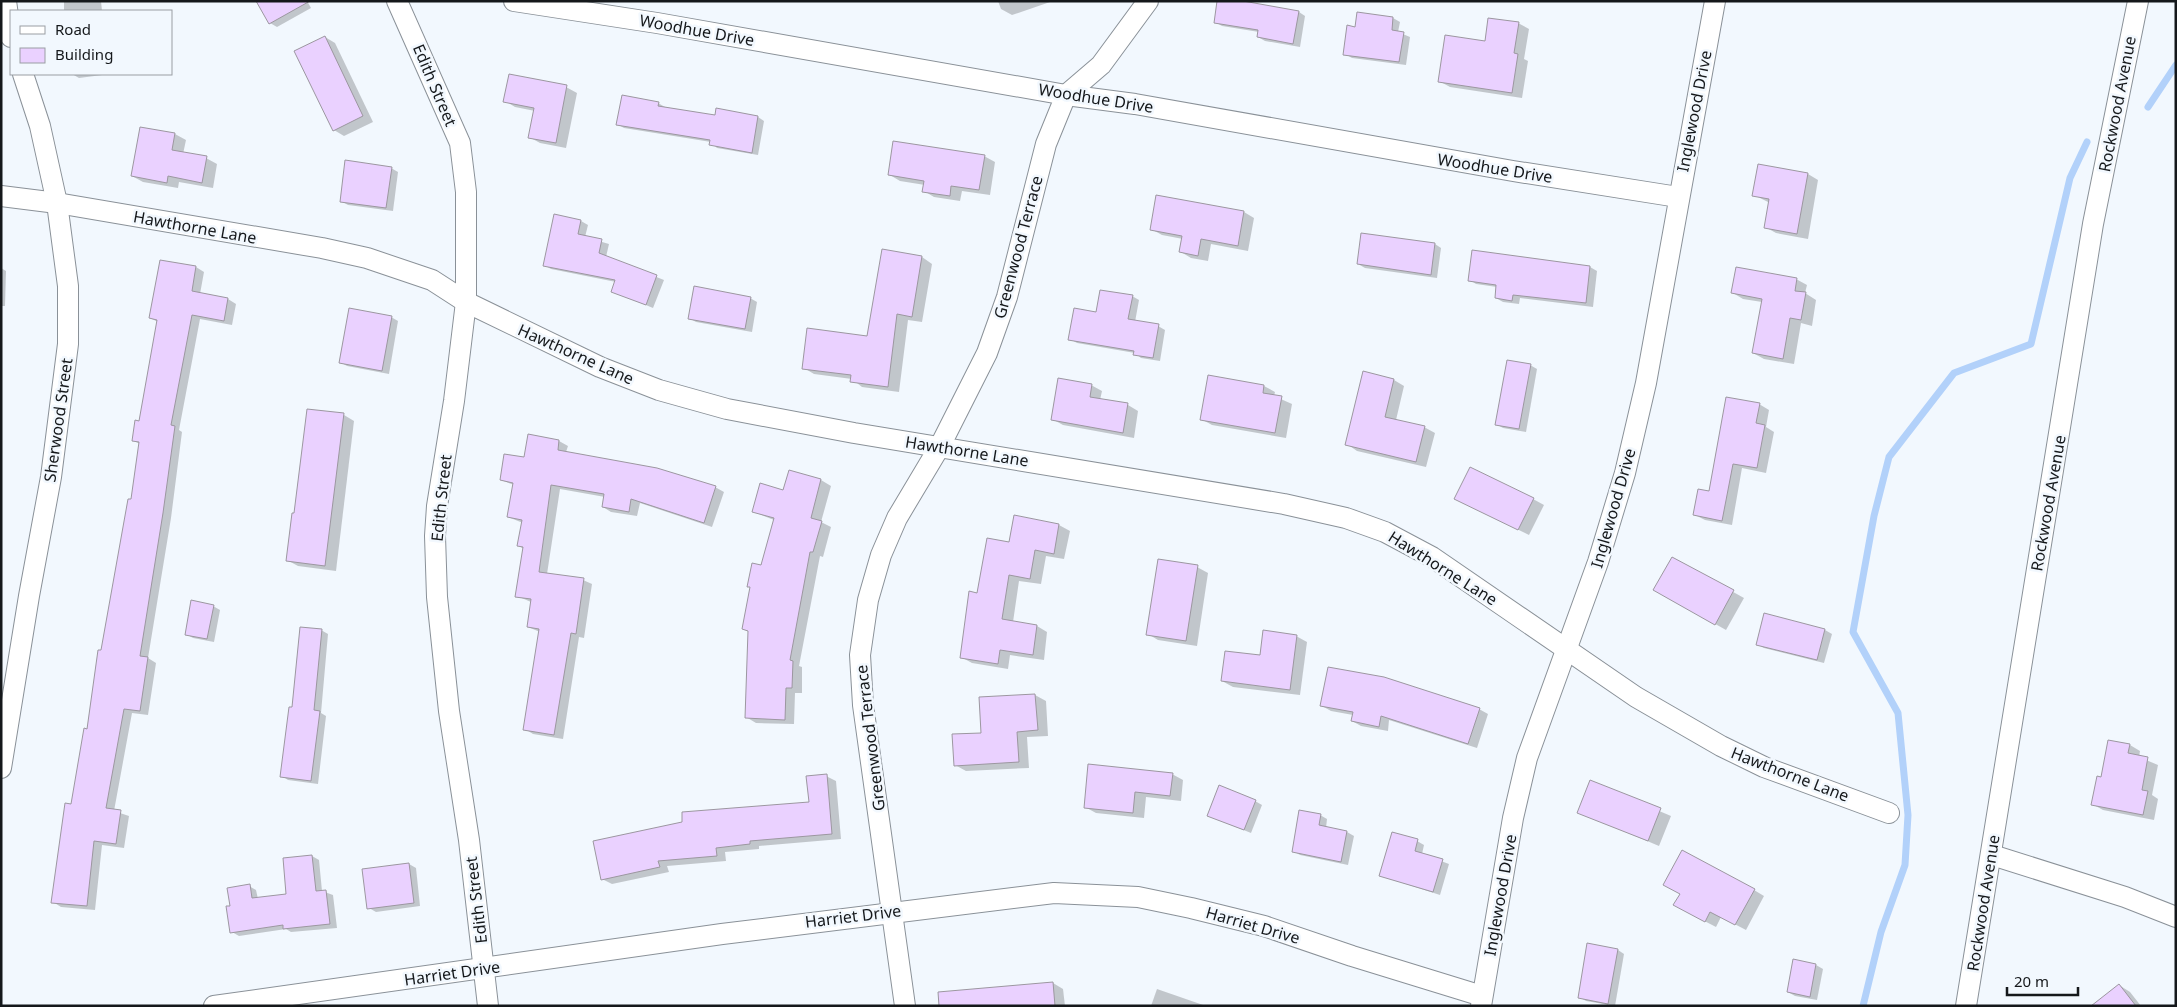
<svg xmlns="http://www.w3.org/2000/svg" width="2177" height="1007" viewBox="0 0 2177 1007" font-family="'Noto Sans',sans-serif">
  <rect width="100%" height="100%" fill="#f2f8fe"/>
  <g fill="#0003">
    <polygon points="64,1 101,1 102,11 64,11"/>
    <polygon points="307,1 311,8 277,27 270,23"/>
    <polygon points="998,1 1053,1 1012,15 1001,9"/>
    <polygon points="1299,12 1305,16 1300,47 1265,41 1258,37 1259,32 1222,26 1215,22"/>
    <polygon points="1358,13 1393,18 1400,22 1398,32 1410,37 1406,65 1352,58 1345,54 1356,28"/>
    <polygon points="1518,23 1529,29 1524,59 1528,61 1522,98 1450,87 1439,81 1486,42"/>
    <polygon points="325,37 335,43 373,122 344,136 334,130"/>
    <polygon points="72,74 110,74 79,78"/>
    <polygon points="566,87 577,93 566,148 540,143 529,137 535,111 515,107 505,101"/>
    <polygon points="658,103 665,107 716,117 758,117 764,121 758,155 717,148 711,142 624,128 617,124"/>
    <polygon points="141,128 175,134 186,140 183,154 206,158 217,164 213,188 179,182 178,188 143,182 132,176"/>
    <polygon points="984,156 995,162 990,195 962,191 960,201 934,197 924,191 925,185 900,181 890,175"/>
    <polygon points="391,168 398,172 393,211 348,205 341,201"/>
    <polygon points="1808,174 1818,180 1808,239 1776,233 1765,227 1770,203 1754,195"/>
    <polygon points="1244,212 1254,218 1248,251 1211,244 1208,261 1191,258 1181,252 1183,239 1162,235 1151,229"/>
    <polygon points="555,216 581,221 588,225 585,237 609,244 606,257 664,280 653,308 612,291 616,282 551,269 544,265"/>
    <polygon points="1435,244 1441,248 1437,278 1365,268 1358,264"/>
    <polygon points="883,251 922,257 932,264 922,322 908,320 899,392 862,387 852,379 814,374 804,368 868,337"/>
    <polygon points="1473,252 1590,267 1597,271 1593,307 1520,298 1519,304 1503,302 1496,298 1497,287 1476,284 1470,280"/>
    <polygon points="196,267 204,272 200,294 228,299 236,304 232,325 200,319 179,430 182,432 171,518 148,658 156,663 148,715 132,713 114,811 129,816 124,848 102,845 95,910 61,907 53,902 132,501 140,444 134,441 140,422 158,322 150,318"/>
    <polygon points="1,268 6,271 5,306 1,306"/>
    <polygon points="1796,279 1807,285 1805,293 1816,300 1812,326 1801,323 1794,364 1764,359 1753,353 1762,302 1743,299 1733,293"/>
    <polygon points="1132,296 1139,300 1135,322 1158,326 1165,330 1160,361 1141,358 1135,353 1077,343 1070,339 1097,314"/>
    <polygon points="750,298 757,302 752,332 696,322 689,318"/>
    <polygon points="391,317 398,321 389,374 347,366 340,362"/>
    <polygon points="1530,365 1537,369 1526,432 1503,428 1496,424"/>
    <polygon points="1364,372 1394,380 1404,386 1396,420 1424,427 1435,433 1426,467 1357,451 1347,444"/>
    <polygon points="1209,376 1264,386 1275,392 1274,396 1292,404 1286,438 1212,425 1201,419"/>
    <polygon points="1091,385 1102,391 1100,400 1128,405 1138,411 1134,438 1063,425 1052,419"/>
    <polygon points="1759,404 1769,410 1766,427 1774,432 1766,473 1742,468 1732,525 1705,520 1695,515 1710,492"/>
    <polygon points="344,415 354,421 336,571 298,566 287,560 295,515"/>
    <polygon points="529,435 559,441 568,446 566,452 715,487 724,492 712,527 640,503 637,516 611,512 603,507 605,497 560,489 547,574 583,580 592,584 584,638 579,637 563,739 533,734 525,729 540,632 528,627 531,602 517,596 524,549 519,546 523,523 508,517 514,485 501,480 525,459"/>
    <polygon points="789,472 821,480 831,486 821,522 831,527 823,557 820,556 799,666 802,667 802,693 795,693 794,724 756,723 746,717 750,632 743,629 774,520 754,512 784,491"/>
    <polygon points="1533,499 1544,505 1529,535 1466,504"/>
    <polygon points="1015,517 1059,525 1070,531 1064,559 1046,556 1041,584 1019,581 1013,622 1037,626 1047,632 1044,660 1010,655 1008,669 972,663 961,657 978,594 1010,544"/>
    <polygon points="1672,558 1744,598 1726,630 1655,590"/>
    <polygon points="1197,567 1208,573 1197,646 1158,640 1148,634"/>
    <polygon points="213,606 220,610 214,642 193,638 186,634"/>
    <polygon points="321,630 328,634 321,713 326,716 318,784 288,780 282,776 293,709"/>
    <polygon points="1825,630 1832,634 1824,663 1764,648 1757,644"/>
    <polygon points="1296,636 1307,642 1300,695 1233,687 1222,681"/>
    <polygon points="1035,695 1046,701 1048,736 1027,737 1029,768 966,771 955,765 982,734"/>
    <polygon points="1322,706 1479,709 1488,714 1477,748 1389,720 1388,731 1361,726 1352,721 1353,715 1331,711"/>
    <polygon points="2130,745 2140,751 2139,757 2158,765 2152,795 2158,799 2154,820 2103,810 2092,804 2102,779"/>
    <polygon points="1172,774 1183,780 1181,801 1146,797 1144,818 1096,813 1085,807"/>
    <polygon points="826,776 836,781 841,839 759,846 759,849 725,852 726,861 667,866 669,872 612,884 602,879 810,803"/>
    <polygon points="1591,782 1671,816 1659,846 1578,812"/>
    <polygon points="1255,801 1262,805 1251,833 1216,819"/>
    <polygon points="1320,815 1327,819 1326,828 1347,832 1354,836 1348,865 1300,855 1293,851"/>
    <polygon points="1417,841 1424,845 1422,854 1449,864 1440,895 1381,876"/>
    <polygon points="312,856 319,860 322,891 333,895 337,928 291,932 286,929 239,936 232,932 231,907 249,886 256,890 258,899 288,895"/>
    <polygon points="409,864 416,868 420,906 376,912 369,908"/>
    <polygon points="1754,890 1764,896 1746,930 1721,917 1716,927 1685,911 1681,894"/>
    <polygon points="1618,950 1624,954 1615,1006 1586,1001 1579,997"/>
    <polygon points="1816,965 1823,969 1817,1000 1795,996 1788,992"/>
    <polygon points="1053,983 1063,989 1065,1006 975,1006"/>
    <polygon points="2119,985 2130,992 2141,1006 2093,1006"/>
    <polygon points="1157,989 1206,1006 1151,1006"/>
  </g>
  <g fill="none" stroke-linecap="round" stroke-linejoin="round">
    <g stroke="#b2d1fa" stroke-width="7">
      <polyline points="2148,107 2176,65"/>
      <polyline points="1863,1006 1881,932 1905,865 1908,815 1898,713 1853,632 1874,516 1889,457 1954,373 2031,344 2070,178 2087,142"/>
    </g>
  </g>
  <g fill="#ead1ff" stroke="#9c97a0">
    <polygon points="256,1 310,1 269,24"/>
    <polygon points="1217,1 1243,1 1299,11 1293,44 1257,37 1258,30 1214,23"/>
    <polygon points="1357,12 1393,17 1392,30 1404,32 1399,62 1343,55 1347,25 1355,27"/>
    <polygon points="1488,18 1519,22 1514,53 1518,54 1512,93 1438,82 1445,35 1485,41"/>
    <polygon points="325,36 363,116 333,131 294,51"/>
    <polygon points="509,74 567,85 556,143 528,138 534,108 503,102"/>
    <polygon points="622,95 659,102 658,106 715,115 716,108 758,116 752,153 709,145 710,140 616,125"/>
    <polygon points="140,127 175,133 172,150 207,156 202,183 168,176 167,183 131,176"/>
    <polygon points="893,141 985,155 979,190 951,186 950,196 922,192 924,181 888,175"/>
    <polygon points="345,160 392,167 386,208 340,202"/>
    <polygon points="1758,164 1808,173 1797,234 1764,228 1769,199 1752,196"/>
    <polygon points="1156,195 1244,211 1238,246 1201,239 1198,256 1179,252 1182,236 1150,230"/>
    <polygon points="554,214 581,220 578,234 602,239 599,253 657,275 646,305 611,292 615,280 543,266"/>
    <polygon points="1361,233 1435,243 1431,275 1357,264"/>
    <polygon points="882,249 922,256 912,317 897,314 888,387 850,382 851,375 802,369 807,328 867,336"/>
    <polygon points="1472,250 1590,266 1586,303 1513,295 1512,301 1495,298 1496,285 1468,281"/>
    <polygon points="160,260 196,266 192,291 228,298 224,321 192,315 171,425 175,426 163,513 140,656 148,657 140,711 124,709 106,808 121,810 116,844 94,841 87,906 51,903 65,803 71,804 84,728 87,729 98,650 101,650 128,499 131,499 139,442 132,441 135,420 139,421 157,320 149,318"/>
    <polygon points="1736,267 1797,278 1795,291 1806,292 1801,320 1790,318 1783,359 1752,353 1762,299 1731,293"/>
    <polygon points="694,286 751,297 745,329 688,319"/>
    <polygon points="1100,290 1133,295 1128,319 1159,324 1153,358 1133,355 1134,351 1068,340 1074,308 1096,312"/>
    <polygon points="349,308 392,316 382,371 339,363"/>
    <polygon points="1507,360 1531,364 1519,429 1495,425"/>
    <polygon points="1363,371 1394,379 1385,417 1425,426 1416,462 1345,445"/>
    <polygon points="1208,375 1264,385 1263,393 1282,396 1275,433 1200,420"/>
    <polygon points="1058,378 1092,384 1090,397 1128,403 1123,433 1051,420"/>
    <polygon points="1726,397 1760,403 1756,423 1765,425 1757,468 1733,464 1722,521 1693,515 1698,489 1709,491"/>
    <polygon points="307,409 344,413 325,566 286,561 292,513 294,513"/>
    <polygon points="528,434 559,440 558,450 657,468 716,486 704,523 631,499 629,512 602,507 604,494 551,485 539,572 584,578 576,634 571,633 554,735 523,730 539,629 527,627 531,599 515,597 523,547 517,546 522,520 507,517 513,483 500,480 504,454 524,457"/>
    <polygon points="1470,467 1534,498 1518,530 1454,499"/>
    <polygon points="789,470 821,479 811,518 822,521 813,552 810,552 790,660 793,661 792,688 786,688 785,720 745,718 748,631 742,629 750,587 747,587 752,563 761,565 774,518 752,512 760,483 783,490"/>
    <polygon points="1014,515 1059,524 1054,554 1035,550 1030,579 1009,575 1002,619 1037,625 1033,655 1000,650 998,664 960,658 969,591 977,593 987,538 1009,542"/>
    <polygon points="1672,557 1734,590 1715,625 1653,590"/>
    <polygon points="1158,559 1198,565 1186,641 1146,635"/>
    <polygon points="191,600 214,605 207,639 185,635"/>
    <polygon points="1764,613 1825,629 1817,660 1756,645"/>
    <polygon points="300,627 322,629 314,710 320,711 311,781 280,777 289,707 292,707"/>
    <polygon points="1263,630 1297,635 1290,690 1221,681 1225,651 1260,655"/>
    <polygon points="1328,667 1384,677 1480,708 1468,744 1381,716 1379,727 1351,721 1353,712 1320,706"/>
    <polygon points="1035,694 1038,730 1017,732 1019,762 954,766 952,734 981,733 979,697"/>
    <polygon points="2108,740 2130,744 2128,753 2148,757 2142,790 2148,791 2143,815 2091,805 2097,776 2101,777"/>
    <polygon points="1088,764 1173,773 1170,796 1135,792 1133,813 1084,808"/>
    <polygon points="827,774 832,834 750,841 750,844 716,848 717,856 658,861 660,867 601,880 593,841 682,822 682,812 809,802 806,776"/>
    <polygon points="1590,780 1661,808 1648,841 1577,813"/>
    <polygon points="1219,785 1256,800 1244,830 1207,816"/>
    <polygon points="1299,810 1321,814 1319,825 1347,831 1341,862 1292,852"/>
    <polygon points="1392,832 1418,839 1415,851 1443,859 1433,892 1379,876"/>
    <polygon points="1682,850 1755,889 1735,925 1710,912 1705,922 1673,905 1680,894 1663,885"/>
    <polygon points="312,855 316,891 326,890 330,924 283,929 283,925 230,933 226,906 230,906 227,888 250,884 252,898 286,894 283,858"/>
    <polygon points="409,863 414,903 367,909 362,869"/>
    <polygon points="1587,943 1618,949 1608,1004 1578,998"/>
    <polygon points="1793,959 1816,964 1810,997 1787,992"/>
    <polygon points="1053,982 1055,1006 939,1006 938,992"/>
    <polygon points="2119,984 2136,1006 2091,1006"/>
  </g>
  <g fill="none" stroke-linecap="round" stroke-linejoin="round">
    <g stroke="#8a9198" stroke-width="22">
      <g id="street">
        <polyline points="6,1 11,37"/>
        <polyline points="397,1 460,143 466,192 466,302 454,401 437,506 435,536 437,597 449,711 469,840 488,1006"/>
        <polyline points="514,1 657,23 1066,95 1135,104 1513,171 1678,197"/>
        <polyline points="1,196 57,203 322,248 367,258 432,280 466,302 600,367 659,390 727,409 854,433 1284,504 1346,518 1385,532 1432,557 1636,697 1721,746 1764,767 1889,813"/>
        <polyline points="1,768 29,596 51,477 68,344 68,286 57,203 40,126 23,74"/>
        <polyline points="1992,855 2125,897 2176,917"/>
        <polyline points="214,1006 722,934 1054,893 1138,897 1191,908 1264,926 1352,956 1482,996"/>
        <polyline points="905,1006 863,705 860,655 868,600 881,555 897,518 940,446 987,353 1007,297 1046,144 1066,95 1101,65 1148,1"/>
        <polyline points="1481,1006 1513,818 1527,758 1598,562 1625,473 1646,383 1715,1"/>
        <polyline points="1966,1006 2093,224 2138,1"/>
      </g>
    </g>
    <use href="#street" stroke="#fff" stroke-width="20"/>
  </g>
  <g text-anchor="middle" stroke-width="5" stroke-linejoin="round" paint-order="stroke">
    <g font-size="16" fill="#15181b" stroke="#f2f8fe">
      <text transform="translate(697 30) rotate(10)" y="6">Woodhue Drive</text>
      <text transform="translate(435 85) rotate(67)" y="6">Edith Street</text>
      <text transform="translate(1096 98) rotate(9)" y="6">Woodhue Drive</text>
      <text transform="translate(2117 104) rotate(-79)" y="6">Rockwood Avenue</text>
      <text transform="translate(1694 111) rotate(-79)" y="6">Inglewood Drive</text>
      <text transform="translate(1495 168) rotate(9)" y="6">Woodhue Drive</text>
      <text transform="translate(195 227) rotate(10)" y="6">Hawthorne Lane</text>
      <text transform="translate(1018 247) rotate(-75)" y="6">Greenwood Terrace</text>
      <text transform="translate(576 354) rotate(24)" y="6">Hawthorne Lane</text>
      <text transform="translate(58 420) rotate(-82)" y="6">Sherwood Street</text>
      <text transform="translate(967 451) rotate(9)" y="6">Hawthorne Lane</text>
      <text transform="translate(441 498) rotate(-84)" y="6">Edith Street</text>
      <text transform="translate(2048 503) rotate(-80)" y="6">Rockwood Avenue</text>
      <text transform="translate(1613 508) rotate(-74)" y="6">Inglewood Drive</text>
      <text transform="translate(1443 568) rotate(32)" y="6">Hawthorne Lane</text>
      <text transform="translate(870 738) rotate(-97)" y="6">Greenwood Terrace</text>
      <text transform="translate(1790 774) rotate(21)" y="6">Hawthorne Lane</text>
      <text transform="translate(1500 895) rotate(-80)" y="6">Inglewood Drive</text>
      <text transform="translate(476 900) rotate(-97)" y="6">Edith Street</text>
      <text transform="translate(1983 903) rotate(-81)" y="6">Rockwood Avenue</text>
      <text transform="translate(853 916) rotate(-7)" y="6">Harriet Drive</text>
      <text transform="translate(1253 925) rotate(16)" y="6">Harriet Drive</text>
      <text transform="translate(452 973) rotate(-8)" y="6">Harriet Drive</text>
    </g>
  </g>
  <rect width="2177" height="1007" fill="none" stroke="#15181b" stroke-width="5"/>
  <rect x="10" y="10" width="162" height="65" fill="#f2f8fe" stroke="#9a9ea3"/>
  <rect x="20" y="26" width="25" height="8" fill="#ffffff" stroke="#9a9ea3"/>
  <text x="55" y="35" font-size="15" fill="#15181b">Road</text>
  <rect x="20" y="48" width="25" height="15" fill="#ead1ff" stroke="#9a9ea3"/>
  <text x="55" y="60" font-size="15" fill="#15181b">Building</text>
  <path d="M2007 987v8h71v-8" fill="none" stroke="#15181b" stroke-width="2.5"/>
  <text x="2014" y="987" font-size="15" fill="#15181b" stroke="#f2f8fe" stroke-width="4" paint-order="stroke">20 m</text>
</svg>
